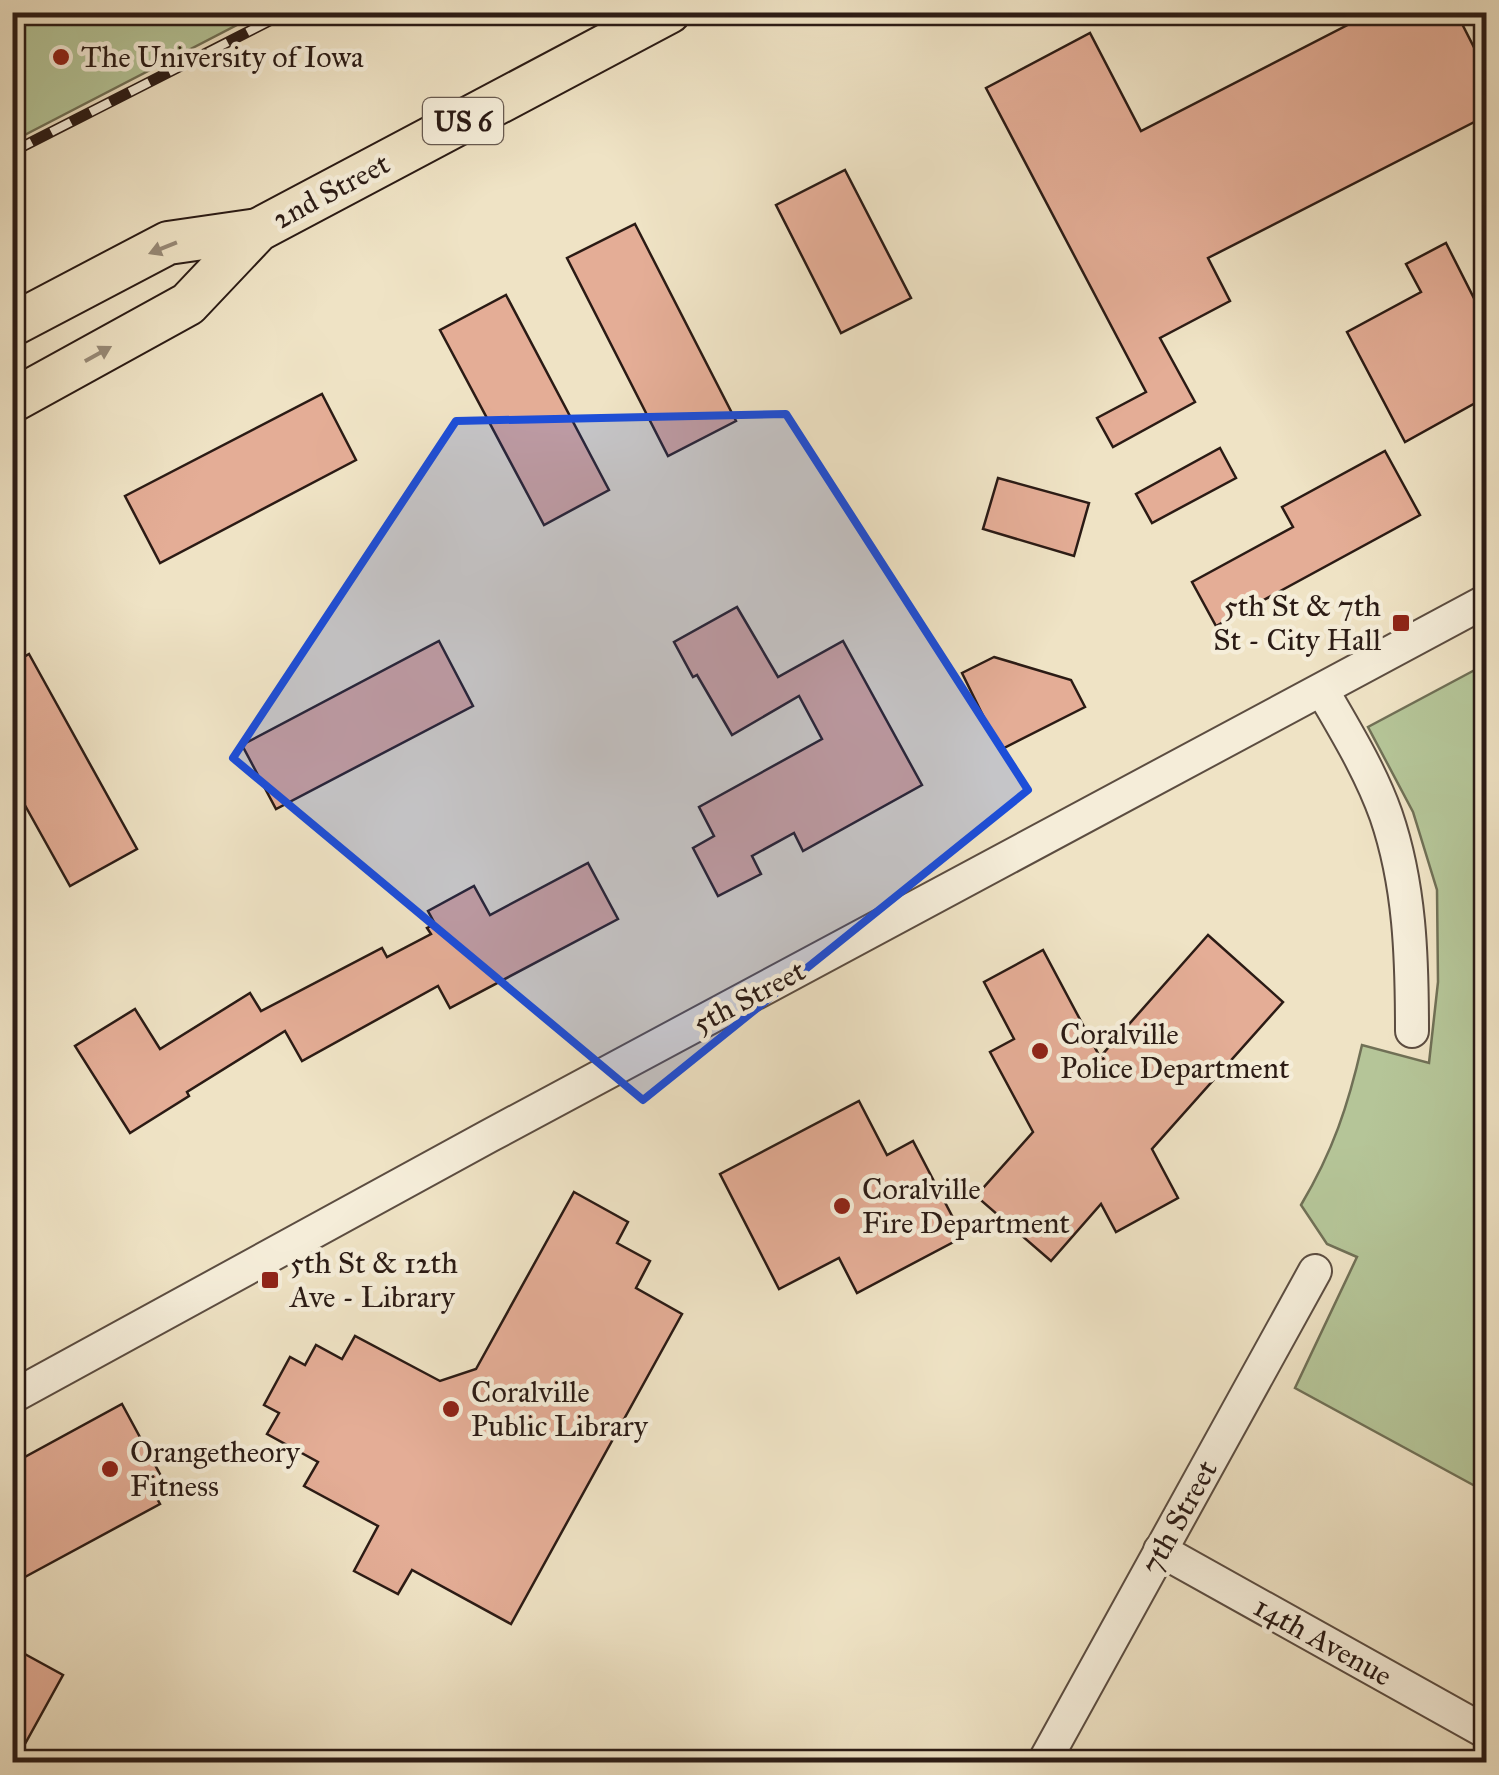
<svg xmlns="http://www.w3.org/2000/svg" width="1499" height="1775" viewBox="0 0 1499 1775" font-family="'IM FELL Great Primer',serif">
  <rect width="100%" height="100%" fill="#efe3c5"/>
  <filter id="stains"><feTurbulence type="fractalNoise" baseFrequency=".002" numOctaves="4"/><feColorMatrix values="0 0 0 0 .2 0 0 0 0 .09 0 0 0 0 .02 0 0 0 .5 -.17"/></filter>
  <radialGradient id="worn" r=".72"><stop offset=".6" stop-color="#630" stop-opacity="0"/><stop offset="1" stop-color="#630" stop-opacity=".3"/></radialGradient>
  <g fill="#b5c598" stroke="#707056" stroke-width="2.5">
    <polygon points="13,12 260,12 260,13 13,141"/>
    <path d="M1486,664V1492L1295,1388L1357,1257L1327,1244L1301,1205C1333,1151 1348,1106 1362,1045L1429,1063L1438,982L1437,890L1413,812L1368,727Z"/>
  </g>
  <g fill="#e4ad96" stroke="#2b1b15" stroke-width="2.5">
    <polygon points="1456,12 1486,71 1486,116 1208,258 1230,301 1160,338 1195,402 1113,447 1097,418 1146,392 986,88 1090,33 1141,131 1371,13"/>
    <polygon points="845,170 911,298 841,333 776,205"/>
    <polygon points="635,224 736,421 668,456 567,258"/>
    <polygon points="1446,243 1486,322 1486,397 1405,442 1347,332 1421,292 1406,264"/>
    <polygon points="506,295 609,490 544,525 440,330"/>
    <polygon points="322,394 356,460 160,563 125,496"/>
    <polygon points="1220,448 1236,478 1152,523 1136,494"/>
    <polygon points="1385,451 1420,515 1216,626 1192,582 1293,527 1282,507"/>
    <polygon points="998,478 1089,503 1074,556 983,529"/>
    <polygon points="737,607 778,677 843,641 922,785 803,851 794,833 752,856 761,874 718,896 693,848 714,836 699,807 822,739 799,696 732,735 697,675 693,677 674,642"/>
    <polygon points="439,641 473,706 276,809 242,745"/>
    <polygon points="29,654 137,849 70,886 12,782 12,664"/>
    <polygon points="994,657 1071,680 1085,707 1000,750 962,673"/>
    <polygon points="588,863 618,919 450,1008 438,986 302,1061 285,1031 187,1092 189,1096 130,1133 75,1046 135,1009 160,1049 250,993 261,1011 382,948 387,957 431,934 427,928 435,924 428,911 474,886 490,915"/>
    <polygon points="1208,935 1283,1002 1152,1149 1178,1198 1116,1232 1101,1204 1051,1261 976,1196 1033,1132 990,1052 1014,1039 984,982 1043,950 1100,1057"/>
    <polygon points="859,1101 887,1155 913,1141 963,1237 857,1293 839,1258 779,1289 720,1174"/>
    <polygon points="574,1192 628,1222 617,1243 650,1261 636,1288 682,1314 511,1624 412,1570 398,1594 354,1571 378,1526 304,1486 318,1462 267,1434 279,1413 264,1405 290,1357 305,1365 316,1345 342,1359 355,1336 440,1381 476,1369"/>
    <polygon points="122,1404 168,1489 155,1495 160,1504 12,1584 12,1464"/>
    <polygon points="12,1647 63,1675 15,1762 12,1762"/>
  </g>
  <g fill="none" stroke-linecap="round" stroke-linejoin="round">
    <g stroke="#5c4d41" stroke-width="36">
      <g id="minor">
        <path d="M1322,690C1345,730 1370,770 1386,815C1410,885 1412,957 1412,1031"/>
        <polyline points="12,1397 489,1136 1486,601"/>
        <polyline points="1160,1550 1486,1732"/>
        <polyline points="1044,1762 1315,1271"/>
      </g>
    </g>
    <g stroke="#2b1b15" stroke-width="46">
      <g id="major">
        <polyline points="12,325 168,243 258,230"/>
        <polyline points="12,401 188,304 258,230 669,12"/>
      </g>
    </g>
    <use href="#minor" stroke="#f5edd9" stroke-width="32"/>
    <use href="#major" stroke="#efe3c5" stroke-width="42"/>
    <g stroke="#2b1b15" stroke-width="11">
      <polyline id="rail" points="12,152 287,12"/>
    </g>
    <use href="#rail" stroke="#f5edd9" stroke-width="8" stroke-dasharray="22" stroke-linecap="butt"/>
  </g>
  <defs><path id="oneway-solid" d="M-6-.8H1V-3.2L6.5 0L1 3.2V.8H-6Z" transform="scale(2.5)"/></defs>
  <g fill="#978976">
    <use href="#oneway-solid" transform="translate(163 248) rotate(158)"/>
    <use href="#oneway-solid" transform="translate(98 354) rotate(-29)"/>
  </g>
  <path fill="#1d4ed8" fill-opacity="0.2" stroke="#1d4ed8" stroke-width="8" stroke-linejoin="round" d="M786,414L1028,790L643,1100L233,758L456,421Z"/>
  <g fill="#8f2418" stroke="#f5edd9" stroke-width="4">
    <circle cx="61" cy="57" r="10"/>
    <rect x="1391" y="613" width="20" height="20" rx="5"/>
    <circle cx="1040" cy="1051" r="10"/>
    <circle cx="842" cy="1206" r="10"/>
    <rect x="260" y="1270" width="20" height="20" rx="5"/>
    <circle cx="451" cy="1409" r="10"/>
    <circle cx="110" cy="1469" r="10"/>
  </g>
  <g text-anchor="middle" stroke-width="9" stroke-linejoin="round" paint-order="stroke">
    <rect fill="#f5edd9" stroke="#685a50" stroke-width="2.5" x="423" y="98" width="80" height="46" rx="8"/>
    <g font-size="28" font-weight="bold" fill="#2b1b15">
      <text x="463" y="131">US 6</text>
    </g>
    <g font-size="30" fill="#2b1b15" stroke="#f5edd9" text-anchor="start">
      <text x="81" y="67">The University of Iowa</text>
      <text x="1381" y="616" text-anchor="end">5th St &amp; 7th<tspan x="1381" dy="34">St - City Hall</tspan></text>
      <text x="1060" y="1044">Coralville<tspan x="1060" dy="34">Police Department</tspan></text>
      <text x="862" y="1199">Coralville<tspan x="862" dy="34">Fire Department</tspan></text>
      <text x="290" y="1273">5th St &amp; 12th<tspan x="290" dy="34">Ave - Library</tspan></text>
      <text x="471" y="1402">Coralville<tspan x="471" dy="34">Public Library</tspan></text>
      <text x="130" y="1462">Orangetheory<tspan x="130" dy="34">Fitness</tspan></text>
    </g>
    <g font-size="30" fill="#2b1b15" stroke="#f5edd9">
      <text transform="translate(331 191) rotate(-28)" y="10">2nd Street</text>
      <text transform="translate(749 997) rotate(-28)" y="10">5th Street</text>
      <text transform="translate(1179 1517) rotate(-61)" y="10">7th Street</text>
      <text transform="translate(1323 1641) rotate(29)" y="10">14th Avenue</text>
    </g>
  </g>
  <rect width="1499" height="1775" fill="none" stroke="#efe3c5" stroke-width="50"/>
  <rect x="15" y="15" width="1469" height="1745" fill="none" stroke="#2b1b15" stroke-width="5"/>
  <rect x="25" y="25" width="1449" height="1725" fill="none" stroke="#2b1b15" stroke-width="2.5"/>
  <rect width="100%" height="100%" filter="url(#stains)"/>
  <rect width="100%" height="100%" fill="url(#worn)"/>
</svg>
